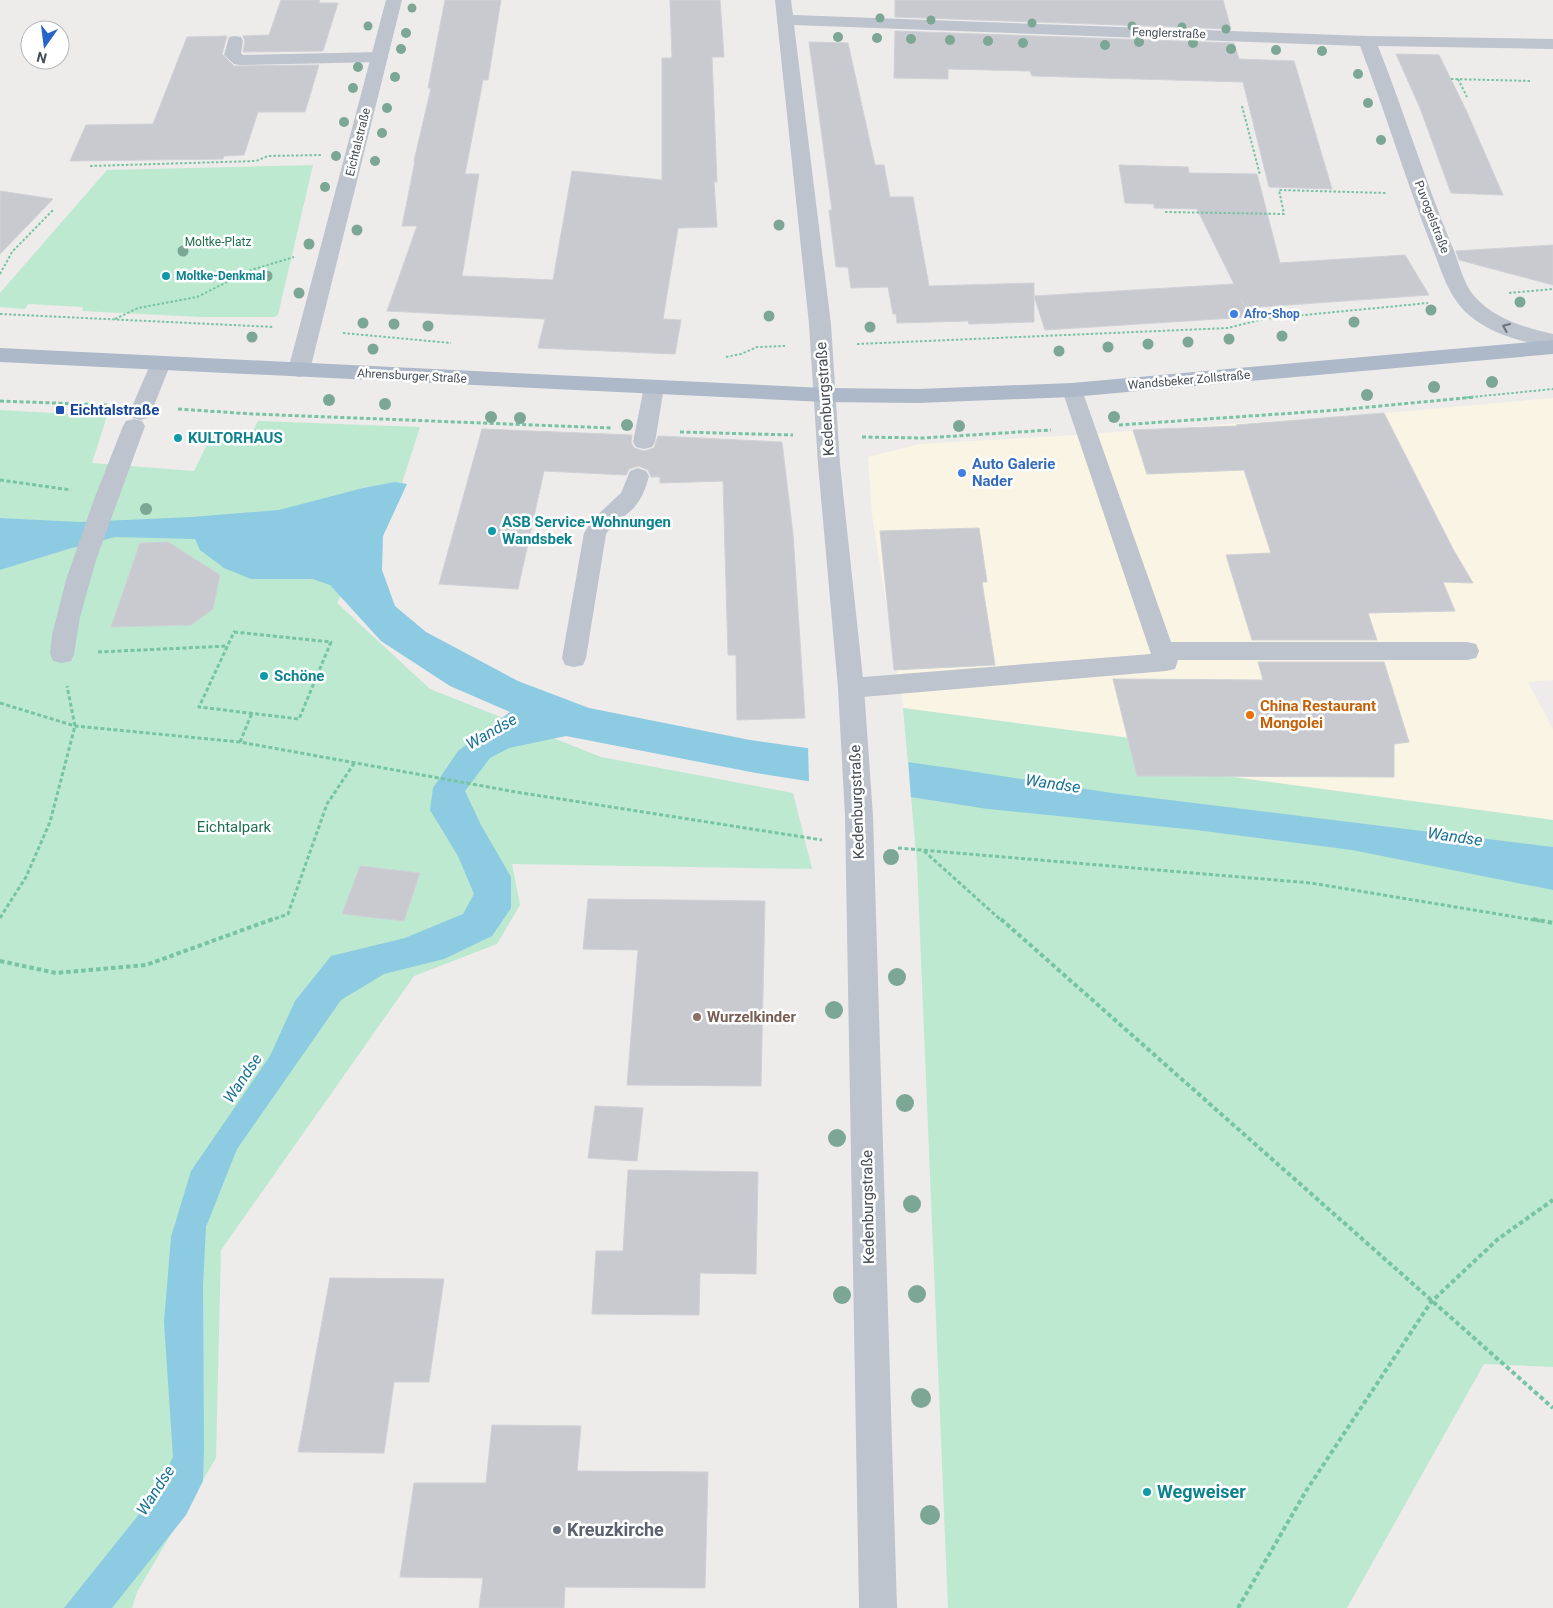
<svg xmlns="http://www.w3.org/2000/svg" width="1553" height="1608" viewBox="0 0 1553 1608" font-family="Roboto,sans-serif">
  <rect width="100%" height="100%" fill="#eeebeb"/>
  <polygon fill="#f9f4e4" points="1553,398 1553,680 1528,682 1553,729 1553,820 1203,773 1141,776 1130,738 903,708 872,516 868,457 920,444 1075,435 1384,413"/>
  <g fill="#bce9d0">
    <polygon points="313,165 278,315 274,317 202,317 82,311 83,307 28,304 25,309 0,307 0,293 107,170"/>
    <polygon points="0,410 107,416 92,463 194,471 213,432 251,435 258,421 420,427 402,483 337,603 430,689 601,757 793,793 812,869 512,864 520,905 497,944 414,976 221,1250 216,1458 137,1592 132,1608 0,1608 0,570 72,548 79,523 0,518"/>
    <polygon points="903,708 1130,738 1142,776 1203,773 1553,820 1553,1367 1484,1364 1347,1608 948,1608 917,863"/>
  </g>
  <polygon fill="#8ccbe2" points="395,482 407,484 383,536 382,570 395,606 426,632 518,681 589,708 750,740 950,768 1112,793 1553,847 1553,890 1352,850 1196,830 988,809 756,773 566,736 509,748 490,758 465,791 481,825 511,877 511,908 492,936 444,959 384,974 341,1000 237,1149 206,1227 203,1285 204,1448 203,1481 186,1515 112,1608 64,1608 152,1498 173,1457 164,1322 171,1237 191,1171 270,1056 295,1001 331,956 405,938 463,914 474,894 458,856 430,810 433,788 458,751 510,712 450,686 381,641 330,585 313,579 251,579 224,568 200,550 195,539 115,537 72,548 0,570 0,518 80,522 192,517 279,510 363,488"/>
  <polygon fill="#eeebeb" points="808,745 908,759 911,799 809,783"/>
  <g fill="#c8cad0" stroke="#cfd1d6">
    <polygon points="281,0 320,0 319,3 338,3 323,51 243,52 245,41 243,36 269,35"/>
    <polygon points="445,0 501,0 488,80 483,80 465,174 479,174 462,276 553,280 572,171 662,180 662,58 672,58 670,0 720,0 724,57 712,57 717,182 714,182 717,227 678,228 663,319 681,320 675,354 538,348 545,319 387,311 417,226 402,226 415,161 414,161 431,88 428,88"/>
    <polygon points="895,0 1223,0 1231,29 895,17"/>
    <polygon points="895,31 1234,43 1239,59 1294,61 1332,189 1269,187 1243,82 1032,76 1030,71 948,69 948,79 894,78"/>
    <polygon points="227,36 222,54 234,66 319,65 305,112 258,112 244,155 224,156 223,159 70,161 86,125 153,124 187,37"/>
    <polygon points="809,42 848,43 875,165 884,165 890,197 913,197 929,286 1034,283 1034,296 1234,284 1197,209 1154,208 1154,204 1125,203 1119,165 1188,167 1189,173 1257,174 1280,263 1405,255 1429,295 1245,308 1241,299 1249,317 1045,330 1034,296 1034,322 969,324 968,321 897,323 896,314 893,314 888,287 851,288 848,267 836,267 829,210 832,210"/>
    <polygon points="1396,54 1439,55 1466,110 1503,195 1451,193 1420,108"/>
    <polygon points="0,191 53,199 0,254"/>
    <polygon points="1553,245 1553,285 1459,260 1456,251"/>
    <polygon points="1384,413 1453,549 1473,583 1443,582 1455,611 1368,613 1377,640 1252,640 1226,555 1271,553 1244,470 1147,474 1133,430 1237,426 1236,425"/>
    <polygon points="482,429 632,435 631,442 634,448 644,451 654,448 658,436 782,442 793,534 805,718 737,720 736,655 728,655 723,481 660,483 660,477 651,477 648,470 639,466 629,469 626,475 544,471 518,589 439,584"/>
    <polygon points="979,528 987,582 982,582 995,665 894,670 880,531"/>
    <polygon points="168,542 220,575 213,609 191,625 111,627 140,543"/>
    <polygon points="1258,662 1384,662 1409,742 1394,744 1394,777 1137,776 1113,679 1263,680"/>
    <polygon points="360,866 420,873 404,921 342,914"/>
    <polygon points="588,899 765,901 761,1086 627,1085 638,950 583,949"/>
    <polygon points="595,1106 643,1108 637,1161 588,1158"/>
    <polygon points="628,1170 758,1172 756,1274 700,1273 699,1315 592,1314 596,1251 623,1251"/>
    <polygon points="330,1278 444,1279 429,1382 394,1382 384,1453 298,1452"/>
    <polygon points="492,1425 581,1426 577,1471 708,1472 705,1588 565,1587 564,1608 479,1608 483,1578 400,1577 414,1483 486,1483"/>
  </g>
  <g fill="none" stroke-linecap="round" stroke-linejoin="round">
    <g stroke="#77c4a3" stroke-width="2" stroke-dasharray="2.5 2" stroke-linecap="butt">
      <polyline points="1451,79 1532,81"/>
      <polyline points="1458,79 1467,97"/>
      <polyline points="1242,106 1260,175"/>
      <polyline points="90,166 256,161 268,156 321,155"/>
      <polyline points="1165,212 1284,214 1279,190 1387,193"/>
      <polyline points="0,274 12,252 54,209"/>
      <polyline points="1509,293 1553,289"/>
      <polyline points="0,314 274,327"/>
      <polyline points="115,319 138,308 197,297 251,270 294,257"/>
      <polyline points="343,333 451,343"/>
      <polyline points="857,344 1228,328 1263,319 1428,303"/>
      <polyline points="726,357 741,354 757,347 785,346"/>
      <polyline points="1462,398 1553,389"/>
    </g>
    <g stroke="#77c4a3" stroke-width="3" stroke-dasharray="4 2.5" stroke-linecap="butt">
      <polyline points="0,401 107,405"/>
      <polyline points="178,409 253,414 611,428"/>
      <polyline points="1119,425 1338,410 1475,397"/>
      <polyline points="680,432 793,435"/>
      <polyline points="862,437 923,438 1051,430"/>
      <polyline points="0,480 71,490"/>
      <polygon points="234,632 331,642 299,719 199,707"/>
      <polyline points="98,652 228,646"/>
      <polyline points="0,703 75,726 240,742 516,792 822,840"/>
      <polyline points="240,742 252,713"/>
      <polyline points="898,848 1311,883 1540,921"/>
      <polyline points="924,851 1002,921"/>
      <polyline points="0,918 26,877 50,822 75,726 67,686"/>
      <polyline points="269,921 288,914 327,804 355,762"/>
    </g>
    <g stroke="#77c4a3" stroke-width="4" stroke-dasharray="4.5 3" stroke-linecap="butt">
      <polyline points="1001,919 1553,1408"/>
      <polyline points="1533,919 1553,923"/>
      <polyline points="0,961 56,973 146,965 273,919"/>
      <polyline points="1238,1608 1306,1491 1431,1302 1498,1239 1553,1200"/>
    </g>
    <g fill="#bdc4cd" fill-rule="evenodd">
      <polygon points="235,36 241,37 243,41 241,53 243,55 380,52 386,53 388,57 386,61 380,62 240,65 234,64 224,55 229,37"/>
      <polygon points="161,356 168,358 171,363 151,413 148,418 140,420 132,418 129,413 151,363 154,358"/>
      <polygon points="654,380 661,382 664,387 655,442 652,447 644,449 636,447 633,442 644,387 647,382"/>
      <polygon points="1072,383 1079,385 1082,390 1171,642 1467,642 1476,644 1479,651 1476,658 1467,660 1178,660 1175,669 1166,671 851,698 842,695 839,688 842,681 851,678 1151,654 1062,390 1065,385"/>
      <polygon points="134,419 142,421 145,426 96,560 80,617 74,654 71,661 62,663 53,661 50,654 52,635 66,580 93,502 123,426 126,421"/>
      <path d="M638,468L646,471L649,476C645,491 640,504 627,514C619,520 612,525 606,534L586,658L583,665L574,667L565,665L562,658L584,533L593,519L621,493L630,471Z"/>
    </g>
    <g fill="#bdc4cd" fill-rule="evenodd">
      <polygon points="386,0 402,0 310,370 307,375 299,377 291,375 288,370"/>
      <path d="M775,0H791L793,15L1367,36L1553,39V49L1378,46C1404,112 1425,180 1452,246C1459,262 1463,284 1475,297C1495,319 1525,328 1553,334V348C1524,342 1492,335 1469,315C1447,296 1441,268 1430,242C1405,178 1385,111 1360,46L794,25L831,324L840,464L864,688L873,816L897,1608H859L845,816L838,688L818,464L809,324Z"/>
    </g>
    <polygon fill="#adb9c8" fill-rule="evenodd" points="1553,340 1553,354 1072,397 918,403 824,402 0,362 0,348 824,388 918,389 1072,383"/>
  </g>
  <g fill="#7ca794">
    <circle cx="412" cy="8" r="4.5"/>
    <circle cx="880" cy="18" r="4.5"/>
    <circle cx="931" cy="20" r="4.5"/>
    <circle cx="1032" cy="23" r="4.5"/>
    <circle cx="368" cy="26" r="4.5"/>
    <circle cx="1132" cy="26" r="4.5"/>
    <circle cx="1182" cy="27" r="4.5"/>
    <circle cx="1226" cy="29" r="4.5"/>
    <circle cx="406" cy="33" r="5"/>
    <circle cx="838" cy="37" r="5"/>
    <circle cx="877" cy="38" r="5"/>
    <circle cx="911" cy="39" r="5"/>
    <circle cx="950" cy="40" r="5"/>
    <circle cx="988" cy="41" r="5"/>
    <circle cx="1139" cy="42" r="5"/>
    <circle cx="1023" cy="43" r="5"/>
    <circle cx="1193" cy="43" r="5"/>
    <circle cx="1105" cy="45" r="5"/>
    <circle cx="401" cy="49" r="5"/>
    <circle cx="1231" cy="49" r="5"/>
    <circle cx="1276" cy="50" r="5"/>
    <circle cx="1322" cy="51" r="5"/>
    <circle cx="358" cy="67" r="5"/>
    <circle cx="1358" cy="74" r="5"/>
    <circle cx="395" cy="77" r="5"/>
    <circle cx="353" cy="88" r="5"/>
    <circle cx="1368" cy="103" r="5"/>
    <circle cx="387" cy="108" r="5"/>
    <circle cx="344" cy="122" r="5"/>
    <circle cx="382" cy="133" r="5"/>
    <circle cx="1381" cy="140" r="5"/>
    <circle cx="336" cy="156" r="5"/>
    <circle cx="375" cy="161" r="5"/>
    <circle cx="325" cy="187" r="5"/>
    <circle cx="779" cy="225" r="5.5"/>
    <circle cx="357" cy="230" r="5.5"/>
    <circle cx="309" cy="244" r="5.5"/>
    <circle cx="183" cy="251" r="5.5"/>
    <circle cx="267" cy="276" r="5.5"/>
    <circle cx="299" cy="293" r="5.5"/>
    <circle cx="1520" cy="302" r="5.5"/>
    <circle cx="1431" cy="310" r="5.5"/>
    <circle cx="769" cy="316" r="5.5"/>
    <circle cx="1354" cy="322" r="5.5"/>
    <circle cx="363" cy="323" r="5.5"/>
    <circle cx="394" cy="324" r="5.5"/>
    <circle cx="428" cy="326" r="5.5"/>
    <circle cx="870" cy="327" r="5.5"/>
    <circle cx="1282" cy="336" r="5.5"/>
    <circle cx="252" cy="337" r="5.5"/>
    <circle cx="1229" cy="339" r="5.5"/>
    <circle cx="1188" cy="342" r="5.5"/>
    <circle cx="1148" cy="344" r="5.5"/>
    <circle cx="1108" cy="347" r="5.5"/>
    <circle cx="373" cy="349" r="5.5"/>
    <circle cx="1059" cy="351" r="5.5"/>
    <circle cx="1492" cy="382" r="6"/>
    <circle cx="1434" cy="387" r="6"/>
    <circle cx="1367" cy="395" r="6"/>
    <circle cx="329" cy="400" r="6"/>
    <circle cx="385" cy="404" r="6"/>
    <circle cx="491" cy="417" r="6"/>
    <circle cx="1114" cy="417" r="6"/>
    <circle cx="520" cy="418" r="6"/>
    <circle cx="627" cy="425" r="6"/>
    <circle cx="959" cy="426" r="6"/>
    <circle cx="146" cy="509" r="6"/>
    <circle cx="891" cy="857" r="8"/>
    <circle cx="897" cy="977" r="9"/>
    <circle cx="834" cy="1010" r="9"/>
    <circle cx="905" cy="1103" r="9"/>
    <circle cx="837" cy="1138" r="9"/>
    <circle cx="912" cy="1204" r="9"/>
    <circle cx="917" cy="1294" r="9"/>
    <circle cx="842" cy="1295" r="9"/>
    <circle cx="921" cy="1398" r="10"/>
    <circle cx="930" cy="1515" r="10"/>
  </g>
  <defs><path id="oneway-chevron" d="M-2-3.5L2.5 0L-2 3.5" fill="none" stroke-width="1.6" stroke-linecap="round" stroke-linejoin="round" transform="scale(1.25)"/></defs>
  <use stroke="#69717a" href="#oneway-chevron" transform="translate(1506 327) rotate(-157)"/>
  <g fill="#0f9aa8" stroke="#fff" stroke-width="2">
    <circle cx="166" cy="276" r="5"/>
    <circle cx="178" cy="438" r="5"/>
    <circle cx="492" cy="531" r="5"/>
    <circle cx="264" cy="676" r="5"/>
    <circle cx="1147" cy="1492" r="5"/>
  </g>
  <g fill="#3f7fe0" stroke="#fff" stroke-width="2">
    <circle cx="1234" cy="314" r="5"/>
    <circle cx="962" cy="473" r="5"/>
  </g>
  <rect fill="#1a4fb4" stroke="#fff" stroke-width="2" x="55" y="405" width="10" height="10" rx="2.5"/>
  <circle fill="#e8710a" stroke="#fff" stroke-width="2" cx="1250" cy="715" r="5"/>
  <circle fill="#8d6e63" stroke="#fff" stroke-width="2" cx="697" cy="1017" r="5"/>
  <circle fill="#6b7280" stroke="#fff" stroke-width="2" cx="557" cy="1530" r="5"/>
  <g text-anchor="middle" stroke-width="5" stroke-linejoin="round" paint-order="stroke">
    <g font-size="12" fill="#454d57" stroke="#fff">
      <text transform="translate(1169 33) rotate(2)" y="4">Fenglerstraße</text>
      <text transform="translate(358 142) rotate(-76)" y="4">Eichtalstraße</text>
      <text transform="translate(1432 217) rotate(69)" y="4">Puvogelstraße</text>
      <text transform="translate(412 376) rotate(3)" y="4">Ahrensburger Straße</text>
      <text transform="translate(1189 380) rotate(-5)" y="4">Wandsbeker Zollstraße</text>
    </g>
    <g font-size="12" fill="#1e704c" stroke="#fff">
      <text x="218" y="246">Moltke-Platz</text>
    </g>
    <g font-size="12" font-weight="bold" fill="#0d838f" stroke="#fff" text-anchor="start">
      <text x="176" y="280">Moltke-Denkmal</text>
    </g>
    <g font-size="12" font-weight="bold" fill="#366cbe" stroke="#fff" text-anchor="start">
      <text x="1244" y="318">Afro-Shop</text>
    </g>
    <g font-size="15" fill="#454d57" stroke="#fff">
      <text transform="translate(825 399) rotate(-94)" y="5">Kedenburgstraße</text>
      <text transform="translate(857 802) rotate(-92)" y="5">Kedenburgstraße</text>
      <text transform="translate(868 1207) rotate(-91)" y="5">Kedenburgstraße</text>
    </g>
    <g font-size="15" font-weight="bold" fill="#164399" stroke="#fff" text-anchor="start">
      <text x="70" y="415">Eichtalstraße</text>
    </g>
    <g font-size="15" font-weight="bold" fill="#0d838f" stroke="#fff" text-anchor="start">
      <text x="188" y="443">KULTORHAUS</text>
      <text x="502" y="527">ASB Service-Wohnungen<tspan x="502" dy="17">Wandsbek</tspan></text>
      <text x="274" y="681">Schöne</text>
    </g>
    <g font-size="15" font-weight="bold" fill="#366cbe" stroke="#fff" text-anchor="start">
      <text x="972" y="469">Auto Galerie<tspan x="972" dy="17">Nader</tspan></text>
    </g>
    <g font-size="15" font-weight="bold" fill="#c56008" stroke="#fff" text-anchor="start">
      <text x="1260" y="711">China Restaurant<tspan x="1260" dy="17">Mongolei</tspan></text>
    </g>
    <g font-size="15" fill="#1e704c" stroke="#fff">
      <text x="234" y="832">Eichtalpark</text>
    </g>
    <g font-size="15" font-weight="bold" fill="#785e54" stroke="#fff" text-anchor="start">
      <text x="707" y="1022">Wurzelkinder</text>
    </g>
    <g font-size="16" font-style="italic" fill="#187497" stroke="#fff">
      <text transform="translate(491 731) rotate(-30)" y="6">Wandse</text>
      <text transform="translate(1053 783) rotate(8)" y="6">Wandse</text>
      <text transform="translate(1455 836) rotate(8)" y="6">Wandse</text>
      <text transform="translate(242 1078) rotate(-56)" y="6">Wandse</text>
      <text transform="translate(155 1490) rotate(-57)" y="6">Wandse</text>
    </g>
    <g font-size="18" font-weight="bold" fill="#0d838f" stroke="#fff" text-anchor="start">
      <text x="1157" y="1498">Wegweiser</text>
    </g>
    <g font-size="18" font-weight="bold" fill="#5b616d" stroke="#fff" text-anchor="start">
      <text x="567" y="1536">Kreuzkirche</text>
    </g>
  </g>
  <g transform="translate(45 45) rotate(194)"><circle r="24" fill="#ffffff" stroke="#b5b8bc"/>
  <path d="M0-4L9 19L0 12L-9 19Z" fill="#2864cb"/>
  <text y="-8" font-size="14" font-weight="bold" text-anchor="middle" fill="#454d57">N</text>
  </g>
</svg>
